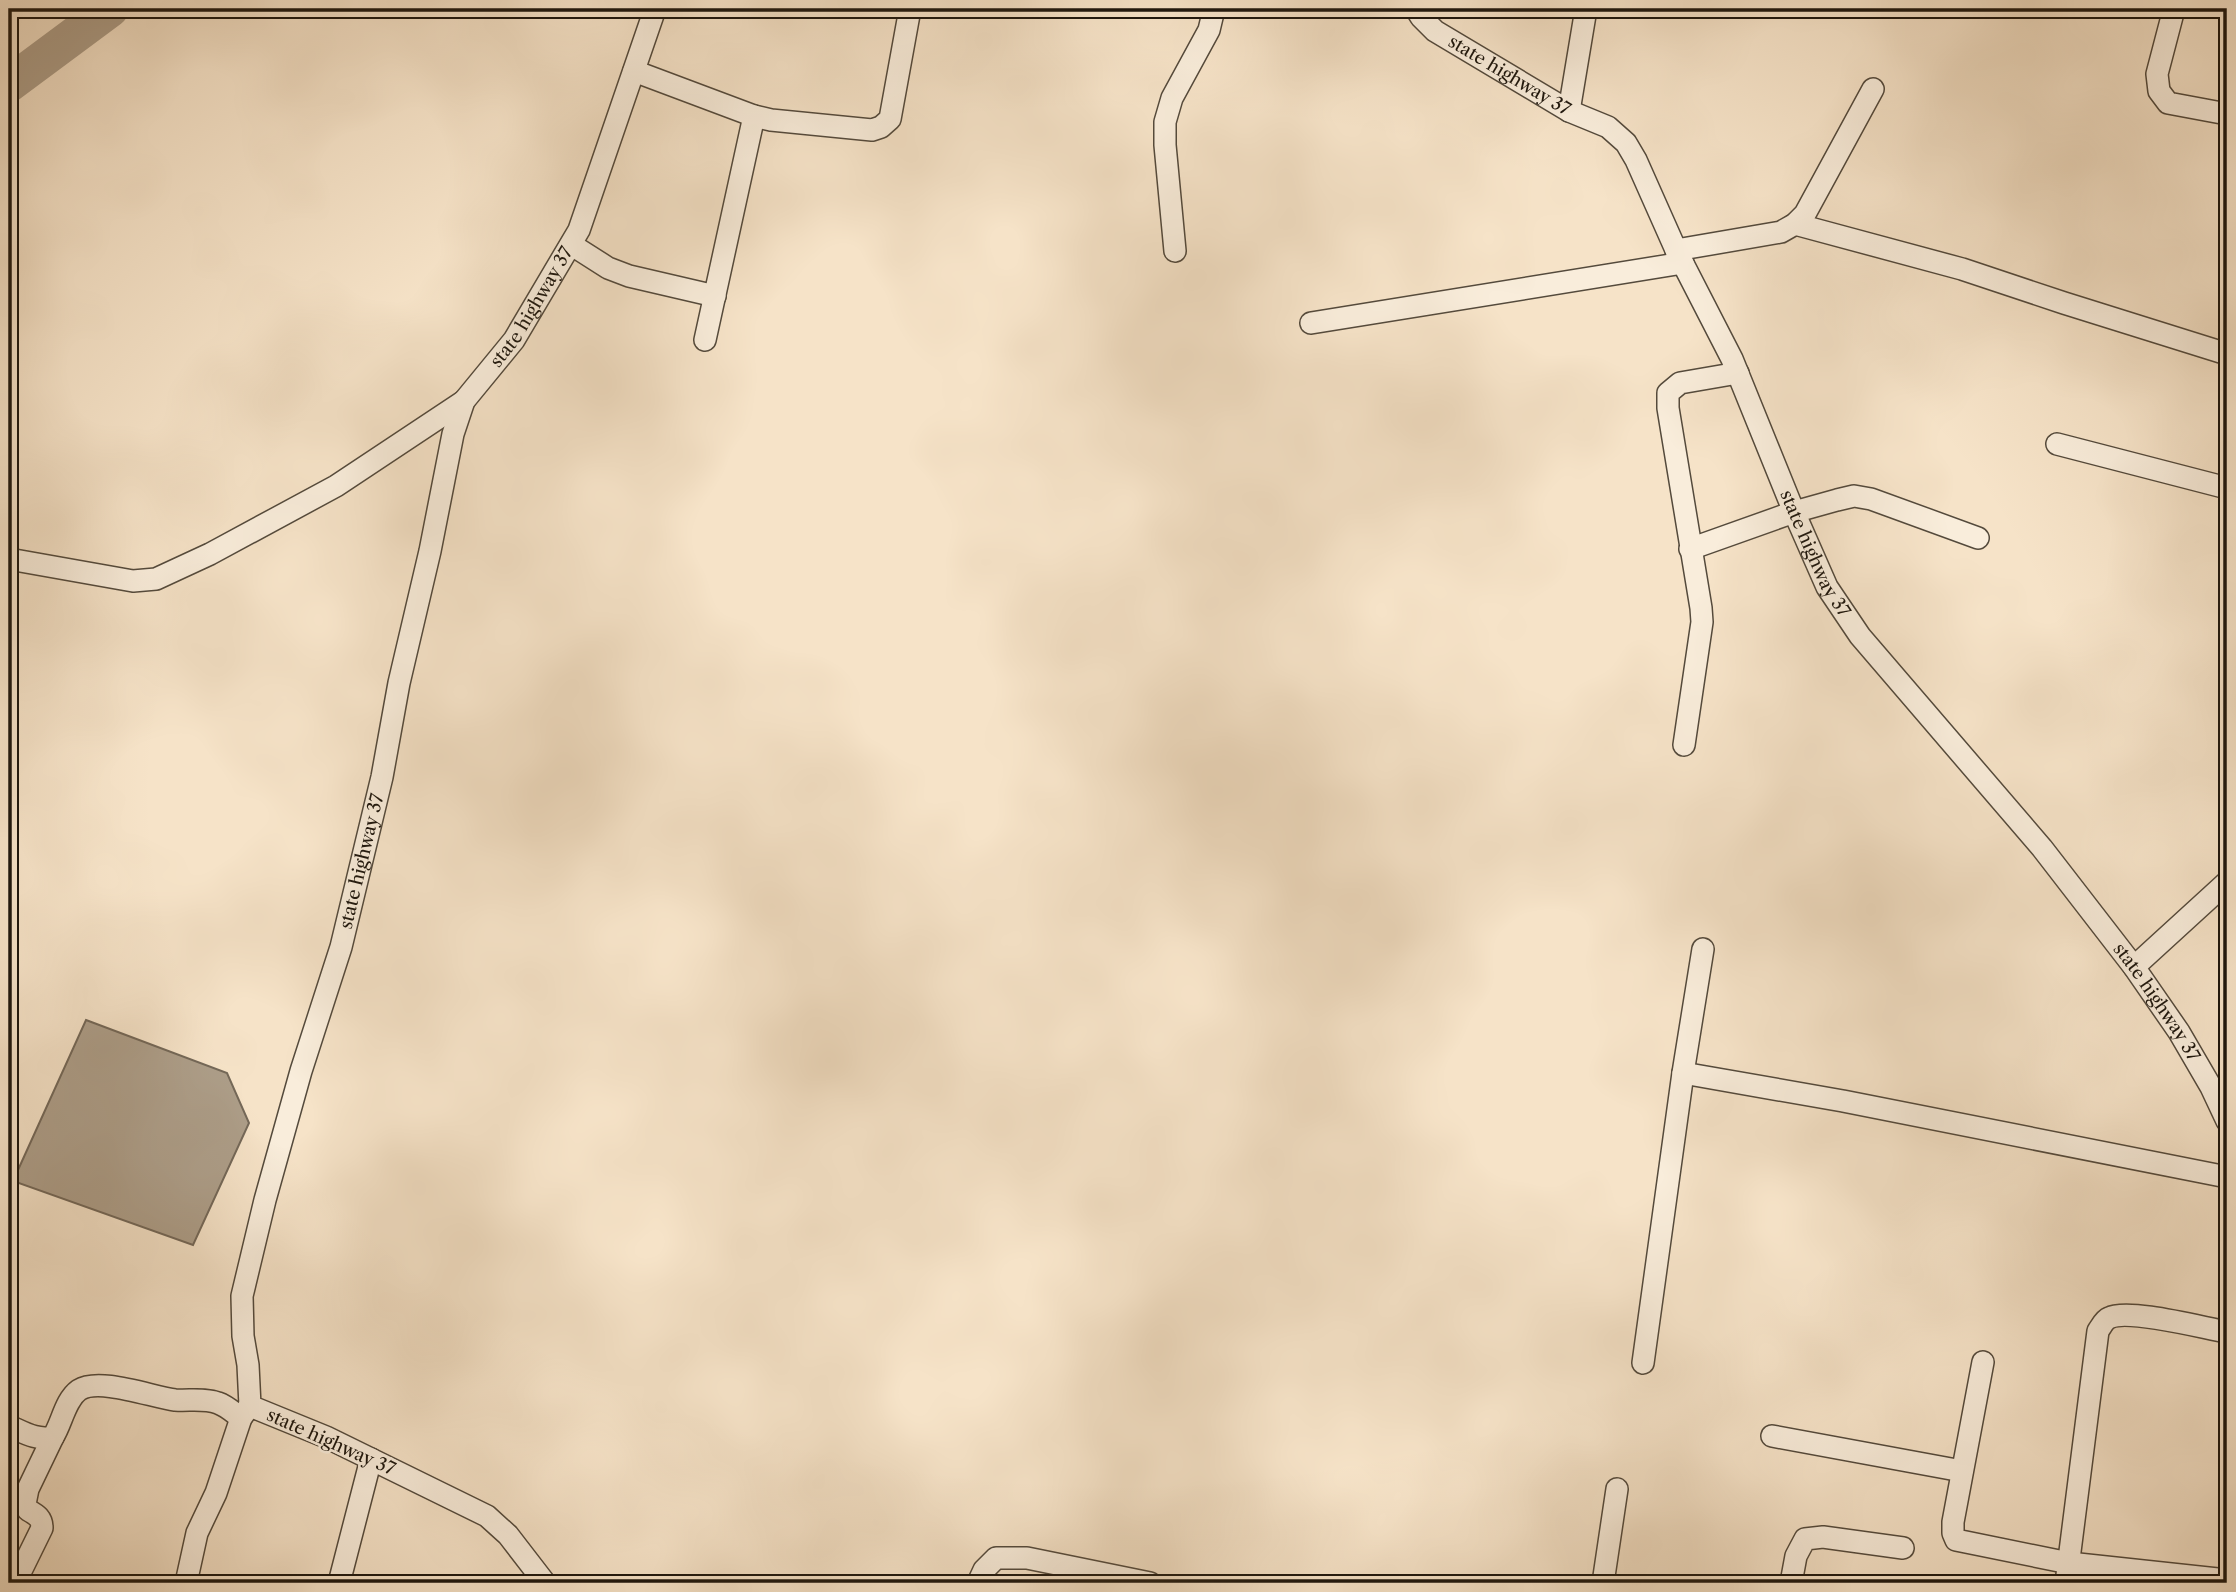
<svg xmlns="http://www.w3.org/2000/svg" width="2236" height="1592" viewBox="0 0 2236 1592" font-family="'Libre Caslon Text',serif">
  <rect width="100%" height="100%" fill="#f6e3c8"/>
  <filter id="stains"><feTurbulence type="fractalNoise" baseFrequency=".00286" numOctaves="4"/><feColorMatrix values="0 0 0 0 .2 0 0 0 0 .09 0 0 0 0 .02 0 0 0 .5 -.17"/></filter>
  <radialGradient id="worn" r=".72"><stop offset=".6" stop-color="#630" stop-opacity="0"/><stop offset="1" stop-color="#630" stop-opacity=".3"/></radialGradient>
  <polygon fill="#ad9e89" stroke="#746858" stroke-width="2" points="86,1020 227,1073 249,1123 193,1245 13,1181"/>
  <g fill="none" stroke-linecap="round" stroke-linejoin="round">
    <polyline stroke="#ad9e89" stroke-width="37" points="9,84 110,9"/>
    <g stroke="#544a3c" stroke-width="24">
      <g id="minor">
        <path id="s1" d="M1416,9L1421,17L1435,31L1569,111L1608,127L1626,143L1636,160L1676,250L1732,359L1794,512L1827,587L1860,636L2042,848L2134,967L2179,1032L2211,1087L2227,1121"/>
        <polyline points="2174,9 2157,74 2159,91 2168,103 2227,114"/>
        <polyline points="634,71 754,116 771,120 872,130 881,127 890,119 910,9"/>
        <polyline points="1569,111 1586,9"/>
        <polyline points="1795,224 1962,269 2064,303 2227,354"/>
        <polyline points="572,245 608,268 629,276 715,296"/>
        <polyline points="1676,250 1781,232 1795,224 1805,214 1873,89"/>
        <polyline points="1175,251 1165,145 1165,122 1172,98 1209,30 1214,9"/>
        <polyline points="1311,323 1683,263"/>
        <polyline points="705,340 754,116"/>
        <polyline points="2057,444 2227,488"/>
        <polyline points="1690,549 1794,512 1837,500 1854,496 1871,499 1978,538"/>
        <polyline points="9,559 133,581 156,579 210,554 336,486 464,401"/>
        <polyline points="1684,745 1702,622 1701,608 1668,408 1668,393 1680,383 1738,373"/>
        <polyline points="2134,967 2227,882"/>
        <polyline points="1683,1073 1843,1101 2227,1177"/>
        <polyline points="1983,1362 1953,1522 1953,1533 1956,1540 2069,1563 2227,1580"/>
        <polyline points="1643,1363 1683,1073 1703,949"/>
        <path d="M9,1426C23,1432 37,1441 53,1437C62,1423 65,1400 79,1390C99,1377 152,1397 175,1400C189,1401 205,1398 218,1403C227,1406 234,1413 241,1418"/>
        <polyline points="1772,1436 1962,1471"/>
        <path d="M15,1583L42,1528C42,1518 37,1515 28,1510L25,1504L28,1489L53,1437"/>
        <polyline points="186,1583 197,1533 216,1493 241,1418 248,1408"/>
        <polyline points="339,1583 371,1459"/>
        <path id="s2" d="M545,1583L508,1535L487,1516L326,1437L250,1406L248,1365L243,1336L242,1296L265,1200L301,1071L341,947L382,777L399,683L430,551L453,434L464,401L514,340L579,230L655,9"/>
        <polyline points="978,1583 984,1570 996,1558 1027,1558 1150,1583"/>
        <polyline points="1603,1583 1617,1489"/>
        <polyline points="1791,1583 1796,1556 1805,1539 1823,1537 1903,1548"/>
        <path d="M2066,1583L2098,1331C2101,1327 2104,1320 2109,1318C2128,1308 2203,1328 2227,1332"/>
      </g>
    </g>
    <use href="#minor" stroke="#f9eddb" stroke-width="21"/>
  </g>
  <g text-anchor="middle" stroke-width="5" stroke-linejoin="round" paint-order="stroke">
    <g font-size="18" fill="#1e170e" stroke="#f9eddb">
      <text dy="6" stroke="none"><textPath href="#s1" startOffset="116">state highway 37</textPath></text>
      <text dy="6" stroke="none"><textPath href="#s2" startOffset="1500">state highway 37</textPath></text>
      <text dy="6" stroke="none"><textPath href="#s1" startOffset="704">state highway 37</textPath></text>
      <text dy="6" stroke="none"><textPath href="#s2" startOffset="912">state highway 37</textPath></text>
      <text dy="6" stroke="none"><textPath href="#s1" startOffset="1270">state highway 37</textPath></text>
      <text transform="translate(331 1442) rotate(24)" y="6">state highway 37</text>
    </g>
  </g>
  <rect width="2236" height="1592" fill="none" stroke="#f6e3c8" stroke-width="35"/>
  <rect x="10" y="10" width="2215" height="1571" fill="none" stroke="#1e170e" stroke-width="3.5"/>
  <rect x="18" y="18" width="2201" height="1557" fill="none" stroke="#1e170e" stroke-width="2"/>
  <rect width="100%" height="100%" filter="url(#stains)"/>
  <rect width="100%" height="100%" fill="url(#worn)"/>
</svg>
